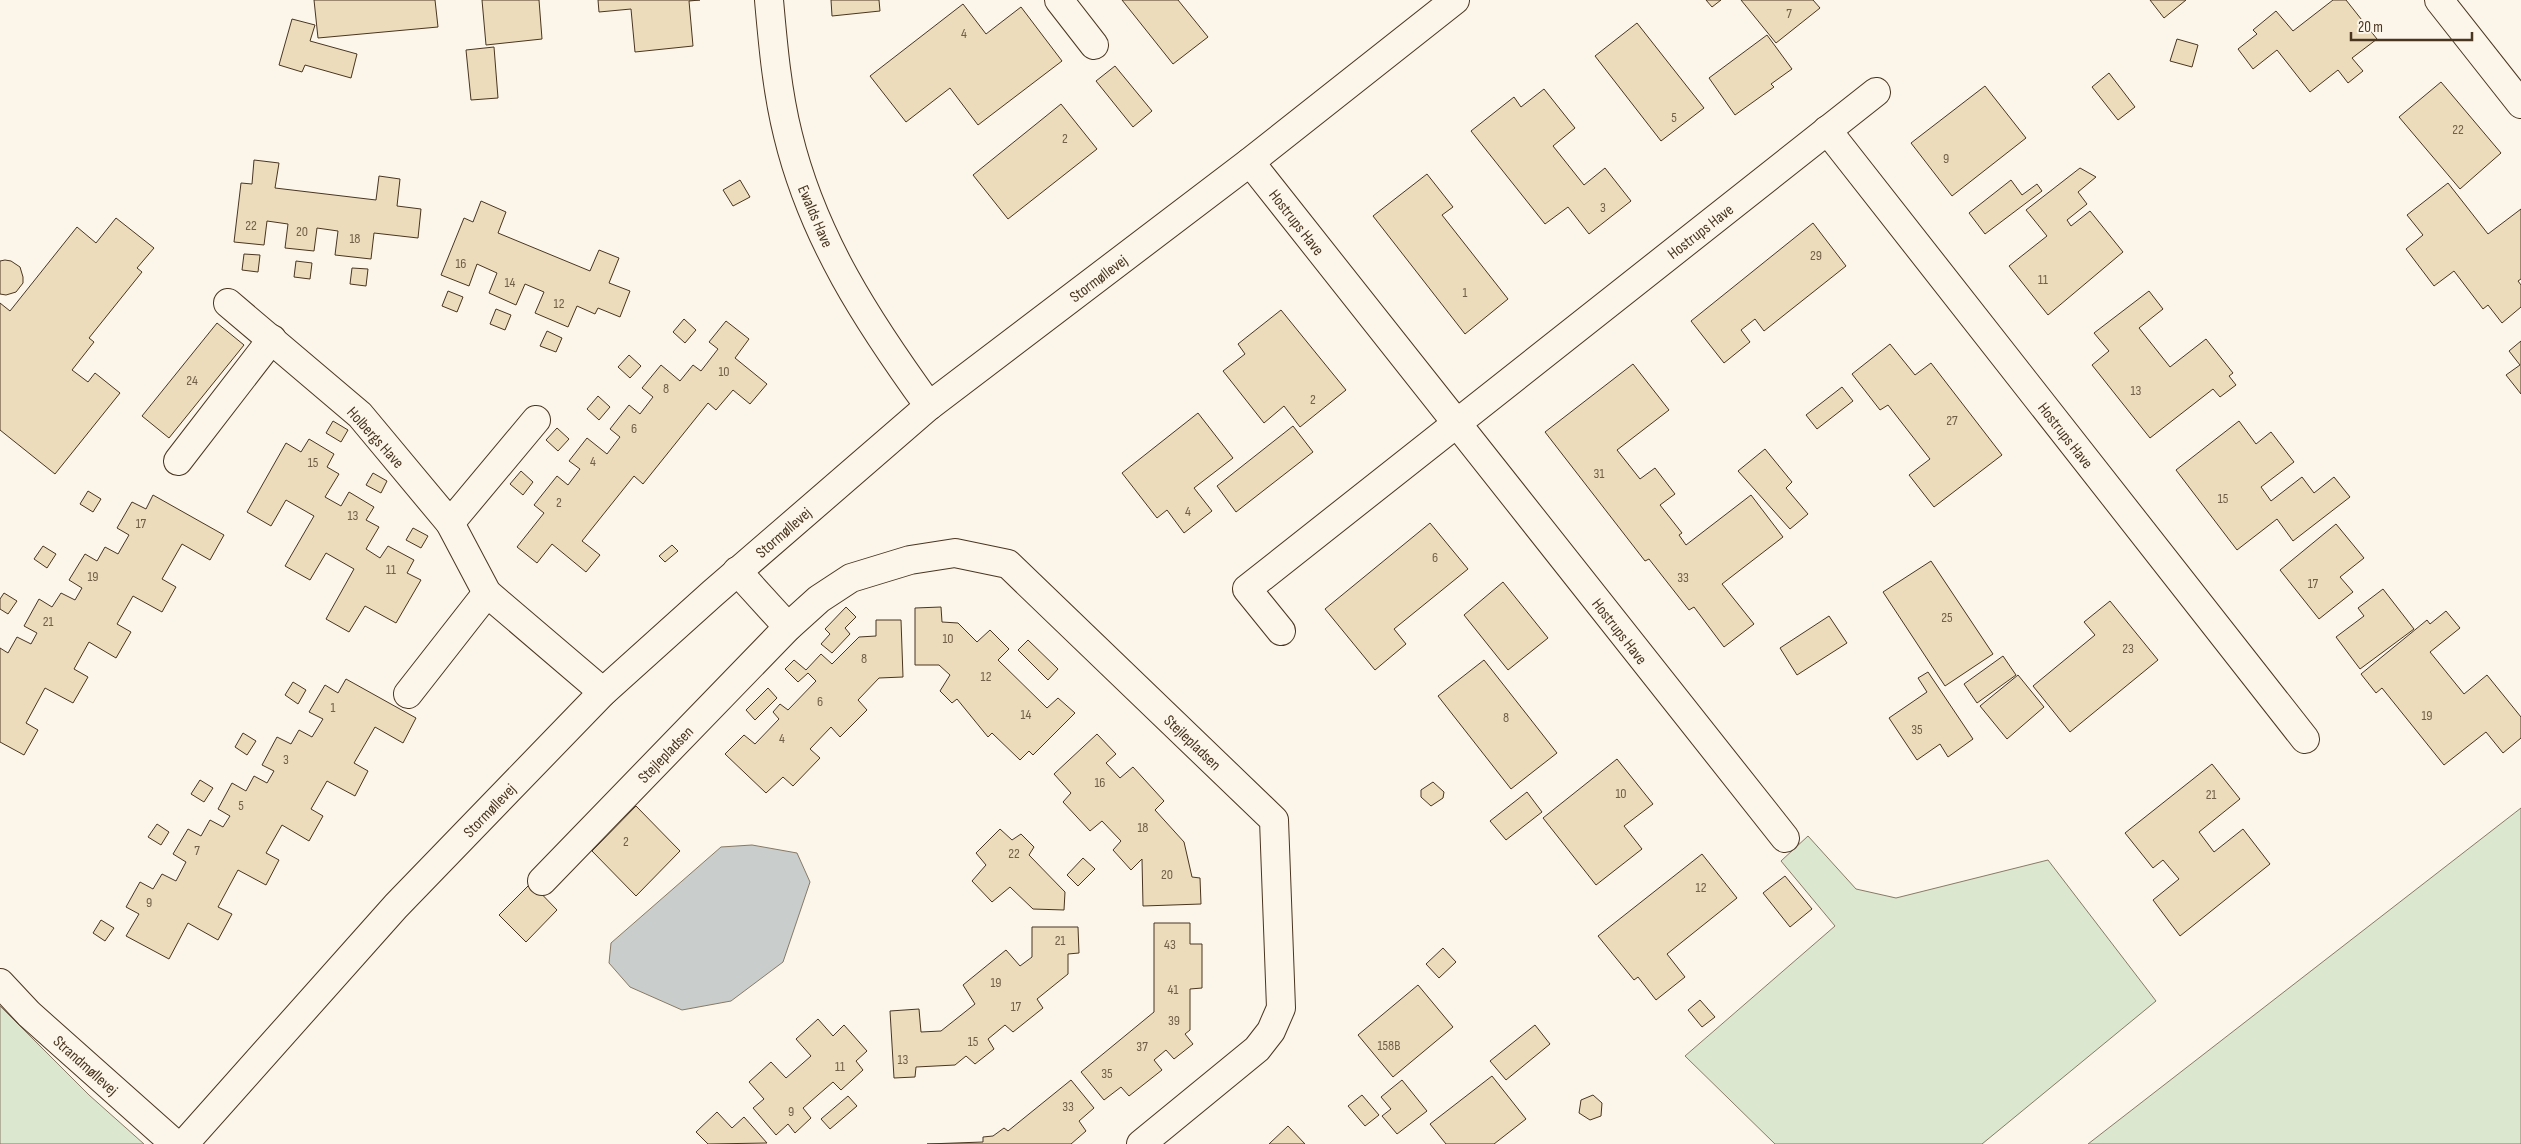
<svg xmlns="http://www.w3.org/2000/svg" width="2521" height="1144" viewBox="0 0 2521 1144" font-family="'Sofia Sans Condensed',sans-serif">
  <rect width="100%" height="100%" fill="#fbf6e9"/>
  <g fill="#dce7d0" stroke="#887966">
    <polygon points="2521,808 2521,1144 2088,1144"/>
    <polygon points="1808,836 1856,889 1896,898 2048,860 2156,1001 1982,1144 1775,1144 1685,1056 1835,926 1781,861"/>
    <polygon points="0,1006 89,1095 144,1144 0,1144"/>
  </g>
  <polygon fill="#c9cecd" stroke="#887966" points="752,845 797,853 810,882 783,962 731,1001 682,1010 630,987 609,963 611,943 721,847"/>
  <g fill="#ecdcbc" stroke="#4a3520">
    <polygon points="314,0 435,0 438,27 318,38"/>
    <polygon points="482,0 539,0 542,39 486,45"/>
    <polygon points="598,0 700,0 689,1 693,46 635,52 631,9 599,12"/>
    <polygon points="831,0 879,0 880,11 832,16"/>
    <polygon points="1122,0 1178,0 1208,37 1173,64"/>
    <polygon points="1706,0 1721,0 1712,7"/>
    <polygon points="1741,0 1813,0 1820,8 1776,43"/>
    <polygon points="2150,0 2186,0 2164,18"/>
    <polygon points="2333,0 2346,0 2377,39 2352,58 2363,71 2348,83 2338,70 2310,92 2277,50 2253,69 2238,49 2257,34 2253,30 2276,11 2293,31"/>
    <polygon points="963,4 986,34 1021,7 1062,61 978,125 950,88 906,122 870,76"/>
    <polygon points="292,19 315,25 310,41 357,54 351,78 305,65 302,72 279,65"/>
    <polygon points="1637,23 1704,108 1661,141 1595,56"/>
    <polygon points="1767,35 1792,69 1771,84 1774,87 1735,115 1709,78"/>
    <polygon points="2177,39 2198,45 2192,67 2170,61"/>
    <polygon points="494,47 498,98 471,100 466,50"/>
    <polygon points="1115,66 1152,111 1133,127 1096,81"/>
    <polygon points="2109,73 2135,107 2118,120 2092,87"/>
    <polygon points="2441,82 2501,153 2460,189 2399,117"/>
    <polygon points="1985,86 2026,138 1952,196 1911,143"/>
    <polygon points="1544,89 1575,128 1553,146 1584,185 1605,168 1631,201 1589,234 1568,207 1545,224 1471,131 1514,97 1521,107"/>
    <polygon points="1061,104 1097,149 1008,219 973,175"/>
    <polygon points="254,160 279,163 275,188 376,200 379,176 400,179 397,206 421,209 418,238 374,233 371,259 335,255 338,231 317,228 314,251 285,248 288,224 267,221 264,245 234,242 241,183 252,184"/>
    <polygon points="2080,168 2096,177 2078,192 2087,204 2067,220 2071,226 2090,211 2123,252 2048,315 2009,266 2047,236 2026,210"/>
    <polygon points="1427,174 1453,207 1442,215 1508,299 1465,334 1373,216"/>
    <polygon points="740,180 750,197 733,206 723,190"/>
    <polygon points="2011,180 2022,195 2037,184 2042,191 1985,234 1969,213"/>
    <polygon points="2448,183 2488,234 2521,209 2521,279 2518,281 2521,285 2521,307 2502,323 2488,305 2483,309 2454,271 2434,286 2406,249 2423,235 2407,215"/>
    <polygon points="481,201 506,212 498,233 590,271 599,250 619,258 609,283 630,291 620,317 598,308 595,314 577,306 568,327 535,313 544,292 525,284 516,305 489,293 497,273 477,264 469,286 441,275 464,218 473,222"/>
    <polygon points="116,218 154,248 137,268 142,272 89,338 94,342 72,370 88,382 95,373 120,393 55,474 0,430 0,303 10,311 77,227 96,243"/>
    <polygon points="1813,223 1846,266 1764,331 1755,319 1741,330 1750,342 1724,363 1691,321"/>
    <polygon points="244,254 260,255 258,272 242,270"/>
    <polygon points="5,260 11,261 20,267 23,277 23,283 16,292 6,295 0,294 0,261"/>
    <polygon points="296,261 312,263 310,279 294,277"/>
    <polygon points="352,268 368,269 366,286 350,284"/>
    <polygon points="448,291 463,297 457,312 442,306"/>
    <polygon points="2149,291 2163,309 2139,328 2170,367 2206,339 2233,373 2229,376 2236,385 2220,397 2213,389 2150,438 2092,365 2109,351 2094,333"/>
    <polygon points="496,309 511,315 505,330 490,324"/>
    <polygon points="1281,310 1346,390 1300,427 1284,406 1264,423 1223,371 1245,354 1238,344"/>
    <polygon points="684,319 696,330 685,343 673,332"/>
    <polygon points="726,321 749,339 735,358 767,384 750,404 733,390 716,410 708,403 643,484 634,476 582,541 600,555 586,572 552,544 537,563 517,547 544,513 534,505 557,476 568,485 580,469 569,461 587,438 607,454 620,437 610,429 629,405 640,414 653,397 642,388 661,365 680,381 693,365 701,371 718,349 709,342"/>
    <polygon points="217,323 244,345 169,438 142,416"/>
    <polygon points="547,331 562,338 556,352 540,346"/>
    <polygon points="2521,341 2521,394 2506,375 2520,365 2509,351"/>
    <polygon points="1890,344 1915,375 1931,363 2002,455 1934,507 1909,475 1930,459 1888,405 1880,410 1852,374"/>
    <polygon points="629,355 641,366 630,378 618,367"/>
    <polygon points="1633,364 1669,410 1617,450 1640,479 1655,468 1675,494 1660,505 1682,533 1679,535 1686,545 1751,495 1783,537 1722,584 1754,624 1724,647 1694,607 1689,610 1649,559 1645,561 1545,432"/>
    <polygon points="1842,387 1853,401 1817,429 1806,415"/>
    <polygon points="598,396 610,407 599,420 587,409"/>
    <polygon points="1198,413 1233,458 1194,488 1212,511 1184,533 1167,510 1157,518 1122,473"/>
    <polygon points="333,421 348,430 341,442 326,433"/>
    <polygon points="2239,421 2256,444 2271,432 2294,462 2261,487 2271,501 2302,477 2314,493 2334,477 2350,497 2293,541 2277,519 2237,550 2176,470"/>
    <polygon points="1293,426 1313,452 1236,512 1217,486"/>
    <polygon points="557,428 569,439 558,451 546,440"/>
    <polygon points="309,439 334,454 327,467 339,474 325,497 341,506 349,492 374,507 366,520 379,527 366,549 380,558 388,546 414,560 407,573 421,580 396,623 365,606 349,632 326,619 354,569 326,553 310,580 285,566 314,516 286,500 271,526 247,512 286,443 301,452"/>
    <polygon points="1765,449 1792,482 1786,488 1808,514 1790,529 1738,471"/>
    <polygon points="521,471 533,482 523,495 510,484"/>
    <polygon points="373,473 387,481 381,493 366,485"/>
    <polygon points="88,491 101,499 93,512 80,504"/>
    <polygon points="153,495 224,535 210,560 182,544 162,579 176,587 162,612 133,596 117,624 131,632 116,658 89,642 74,669 88,677 73,703 45,688 26,723 38,730 24,755 0,742 0,648 8,653 17,637 31,644 37,633 24,626 39,599 52,607 61,593 75,600 82,588 69,580 85,554 97,561 105,547 118,554 129,535 117,528 132,502 146,509"/>
    <polygon points="1430,523 1468,569 1394,629 1406,644 1375,670 1325,609"/>
    <polygon points="2336,524 2364,558 2340,577 2353,592 2319,619 2280,570"/>
    <polygon points="413,528 428,536 421,548 406,540"/>
    <polygon points="672,545 678,551 665,562 659,556"/>
    <polygon points="43,546 56,554 47,568 34,559"/>
    <polygon points="1931,561 1993,654 1945,686 1883,592"/>
    <polygon points="1503,582 1548,638 1508,670 1464,615"/>
    <polygon points="2383,589 2414,629 2360,669 2336,637 2364,616 2358,608"/>
    <polygon points="4,593 17,601 8,614 0,609 0,599"/>
    <polygon points="2110,601 2158,660 2070,732 2033,686 2095,635 2084,622"/>
    <polygon points="846,607 856,617 845,628 850,634 832,653 821,644 830,634 825,629"/>
    <polygon points="941,607 942,622 958,623 977,642 990,630 1009,649 998,660 1047,708 1058,698 1075,713 1033,755 1029,751 1020,760 992,733 988,737 957,699 952,703 940,691 950,675 939,665 915,665 915,608"/>
    <polygon points="2446,611 2460,628 2430,652 2464,694 2487,675 2521,717 2521,738 2503,753 2486,732 2444,765 2382,688 2376,693 2361,674 2427,620 2430,624"/>
    <polygon points="1829,616 1847,643 1797,675 1780,648"/>
    <polygon points="876,620 901,620 903,677 879,678 858,700 867,710 840,737 831,727 810,749 820,758 793,786 783,777 766,793 725,754 744,735 755,744 779,719 773,712 780,704 788,710 816,681 808,673 798,682 785,669 794,660 806,670 821,654 832,664 859,637 876,636"/>
    <polygon points="1028,640 1058,669 1048,680 1018,650"/>
    <polygon points="2003,656 2016,675 1977,703 1964,684"/>
    <polygon points="1484,660 1557,753 1511,789 1438,696"/>
    <polygon points="1928,672 1973,739 1948,757 1940,744 1917,760 1889,718 1927,692 1918,678"/>
    <polygon points="2018,675 2044,707 2007,739 1980,706"/>
    <polygon points="346,679 416,718 403,743 375,727 354,763 368,771 355,796 327,781 311,809 323,816 309,841 282,825 266,853 279,860 266,885 238,870 218,907 232,914 218,940 188,923 169,959 126,936 139,914 126,907 140,882 153,889 162,874 176,881 186,862 173,854 188,829 201,836 210,820 223,827 230,816 218,809 232,783 246,791 254,776 267,783 274,771 262,765 277,737 291,744 299,730 312,737 323,719 309,712 325,685 338,693"/>
    <polygon points="293,682 306,690 298,704 285,695"/>
    <polygon points="768,688 777,698 755,720 746,710"/>
    <polygon points="243,733 256,741 247,755 235,747"/>
    <polygon points="1097,734 1116,754 1106,763 1120,778 1133,767 1164,801 1155,810 1184,842 1192,877 1200,878 1201,904 1143,906 1142,859 1131,870 1113,850 1121,841 1102,821 1090,831 1063,802 1071,793 1054,774"/>
    <polygon points="1617,759 1653,804 1624,826 1642,849 1596,885 1543,818"/>
    <polygon points="2212,764 2240,799 2199,832 2214,852 2243,829 2270,864 2180,936 2153,900 2179,879 2163,860 2153,868 2125,833"/>
    <polygon points="200,780 213,788 204,802 191,794"/>
    <polygon points="1433,782 1444,792 1443,798 1431,806 1421,797 1421,790"/>
    <polygon points="1527,792 1542,812 1506,840 1490,821"/>
    <polygon points="636,806 680,851 636,896 592,851"/>
    <polygon points="157,824 169,832 161,845 148,837"/>
    <polygon points="1000,829 1012,840 1021,834 1034,847 1029,855 1065,892 1064,910 1033,909 1010,887 992,902 972,881 986,865 976,853"/>
    <polygon points="1702,854 1737,898 1667,954 1685,977 1656,1000 1638,977 1634,980 1598,936"/>
    <polygon points="1083,858 1095,869 1078,886 1067,875"/>
    <polygon points="1785,876 1812,909 1790,927 1763,893"/>
    <polygon points="531,883 557,910 526,942 499,915"/>
    <polygon points="101,920 114,928 105,941 93,933"/>
    <polygon points="1154,923 1190,923 1190,944 1202,944 1202,988 1190,989 1190,1030 1185,1034 1193,1044 1174,1059 1166,1050 1154,1060 1162,1070 1129,1096 1121,1087 1104,1100 1081,1072 1154,1012"/>
    <polygon points="1032,927 1078,927 1079,953 1068,954 1068,974 1037,999 1043,1008 1013,1032 1005,1025 988,1039 994,1049 975,1064 966,1056 955,1065 916,1067 915,1077 894,1078 890,1011 919,1009 921,1032 941,1031 975,1004 963,985 1006,950 1020,966 1032,957"/>
    <polygon points="1443,948 1456,962 1439,978 1426,964"/>
    <polygon points="1418,985 1453,1027 1393,1077 1358,1035"/>
    <polygon points="1700,1000 1715,1017 1702,1027 1688,1010"/>
    <polygon points="818,1019 833,1036 844,1025 867,1051 856,1061 863,1070 841,1090 833,1082 803,1108 811,1118 795,1133 788,1124 776,1135 753,1108 764,1099 749,1082 771,1062 786,1078 811,1056 796,1039"/>
    <polygon points="1535,1025 1550,1044 1506,1080 1490,1061"/>
    <polygon points="1492,1076 1526,1119 1494,1144 1446,1144 1430,1124"/>
    <polygon points="1071,1080 1094,1108 1079,1121 1086,1131 1071,1144 927,1144 983,1142 983,1137 993,1136 1004,1128 1008,1131"/>
    <polygon points="1402,1080 1427,1111 1397,1134 1382,1116 1391,1109 1381,1097"/>
    <polygon points="1362,1095 1379,1115 1365,1126 1348,1106"/>
    <polygon points="1593,1095 1602,1103 1601,1116 1590,1120 1579,1113 1581,1100"/>
    <polygon points="848,1096 857,1106 830,1129 821,1119"/>
    <polygon points="717,1112 732,1128 744,1117 767,1143 708,1144 696,1132"/>
    <polygon points="1288,1126 1305,1144 1269,1144"/>
  </g>
  <g fill="none" stroke-linecap="round" stroke-linejoin="round">
    <g stroke="#4a3520" stroke-width="30">
      <g id="minor">
        <path d="M769,0C773,45 777,91 788,135C813,238 868,322 929,406"/>
        <polyline points="1059,0 1094,45"/>
        <polyline points="2439,0 2521,104"/>
        <polyline points="1827,130 2305,739"/>
        <polyline points="1250,162 1785,838"/>
        <polyline points="228,303 360,415 450,523 487,593 603,692"/>
        <polyline points="178,461 272,339"/>
        <polyline points="450,523 536,420"/>
        <polyline points="737,571 788,627"/>
        <polyline points="1281,631 1247,589 1876,92"/>
        <polyline points="408,694 487,593"/>
        <polyline points="542,881 788,627 819,599 851,578 910,560 955,553 1008,564 1274,820 1281,1008 1271,1031 1257,1049 1141,1144"/>
        <polyline points="0,983 29,1014 175,1144"/>
        <polyline points="184,1144 396,906 603,692 713,593 929,406 1250,162 1455,0"/>
      </g>
    </g>
    <use href="#minor" stroke="#fbf6e9" stroke-width="28"/>
  </g>
  <g text-anchor="middle" stroke-width="4" stroke-linejoin="round" paint-order="stroke">
    <g font-size="14" fill="#725f47">
      <text x="1789" y="18">7</text>
      <text x="964" y="38">4</text>
      <text x="1674" y="122">5</text>
      <text x="2458" y="134">22</text>
      <text x="1065" y="143">2</text>
      <text x="1946" y="163">9</text>
      <text x="1603" y="212">3</text>
      <text x="251" y="230">22</text>
      <text x="302" y="236">20</text>
      <text x="355" y="243">18</text>
      <text x="1816" y="260">29</text>
      <text x="461" y="268">16</text>
      <text x="2043" y="284">11</text>
      <text x="510" y="287">14</text>
      <text x="1465" y="297">1</text>
      <text x="559" y="308">12</text>
      <text x="724" y="376">10</text>
      <text x="192" y="385">24</text>
      <text x="666" y="393">8</text>
      <text x="2136" y="395">13</text>
      <text x="1313" y="404">2</text>
      <text x="1952" y="425">27</text>
      <text x="634" y="433">6</text>
      <text x="593" y="466">4</text>
      <text x="313" y="467">15</text>
      <text x="1599" y="478">31</text>
      <text x="2223" y="503">15</text>
      <text x="559" y="507">2</text>
      <text x="1188" y="516">4</text>
      <text x="353" y="520">13</text>
      <text x="141" y="528">17</text>
      <text x="1435" y="562">6</text>
      <text x="391" y="574">11</text>
      <text x="93" y="581">19</text>
      <text x="1683" y="582">33</text>
      <text x="2313" y="588">17</text>
      <text x="1947" y="622">25</text>
      <text x="48" y="626">21</text>
      <text x="948" y="643">10</text>
      <text x="2128" y="653">23</text>
      <text x="864" y="663">8</text>
      <text x="986" y="681">12</text>
      <text x="820" y="706">6</text>
      <text x="333" y="712">1</text>
      <text x="1026" y="719">14</text>
      <text x="2427" y="720">19</text>
      <text x="1506" y="722">8</text>
      <text x="1917" y="734">35</text>
      <text x="782" y="743">4</text>
      <text x="286" y="764">3</text>
      <text x="1100" y="787">16</text>
      <text x="1621" y="798">10</text>
      <text x="2211" y="799">21</text>
      <text x="241" y="810">5</text>
      <text x="1143" y="832">18</text>
      <text x="626" y="846">2</text>
      <text x="197" y="855">7</text>
      <text x="1014" y="858">22</text>
      <text x="1167" y="879">20</text>
      <text x="1701" y="892">12</text>
      <text x="149" y="907">9</text>
      <text x="1060" y="945">21</text>
      <text x="1170" y="949">43</text>
      <text x="996" y="987">19</text>
      <text x="1173" y="994">41</text>
      <text x="1016" y="1011">17</text>
      <text x="1174" y="1025">39</text>
      <text x="973" y="1046">15</text>
      <text x="1389" y="1050">158B</text>
      <text x="1142" y="1051">37</text>
      <text x="903" y="1064">13</text>
      <text x="840" y="1071">11</text>
      <text x="1107" y="1078">35</text>
      <text x="1068" y="1111">33</text>
      <text x="791" y="1116">9</text>
    </g>
    <g font-size="16" fill="#4a3520" stroke="#fbf6e9">
      <text transform="translate(816 216) rotate(67)" y="6">Ewalds Have</text>
      <text transform="translate(1297 222) rotate(52)" y="6">Hostrups Have</text>
      <text transform="translate(1700 231) rotate(-38)" y="6">Hostrups Have</text>
      <text transform="translate(1098 278) rotate(-37)" y="6">Stormøllevej</text>
      <text transform="translate(2066 435) rotate(52)" y="6">Hostrups Have</text>
      <text transform="translate(376 437) rotate(48)" y="6">Holbergs Have</text>
      <text transform="translate(783 532) rotate(-41)" y="6">Stormøllevej</text>
      <text transform="translate(1620 631) rotate(52)" y="6">Hostrups Have</text>
      <text transform="translate(1193 742) rotate(44)" y="6">Stejlepladsen</text>
      <text transform="translate(665 754) rotate(-46)" y="6">Stejlepladsen</text>
      <text transform="translate(489 810) rotate(-46)" y="6">Stormøllevej</text>
      <text transform="translate(86 1065) rotate(42)" y="6">Strandmøllevej</text>
    </g>
  </g>
  <path d="M2351 32v8h121v-8" fill="none" stroke="#4a3520" stroke-width="2.5"/>
  <text x="2358" y="32" font-size="15" fill="#4a3520" stroke="#fbf6e9" stroke-width="4" paint-order="stroke">20 m</text>
</svg>
